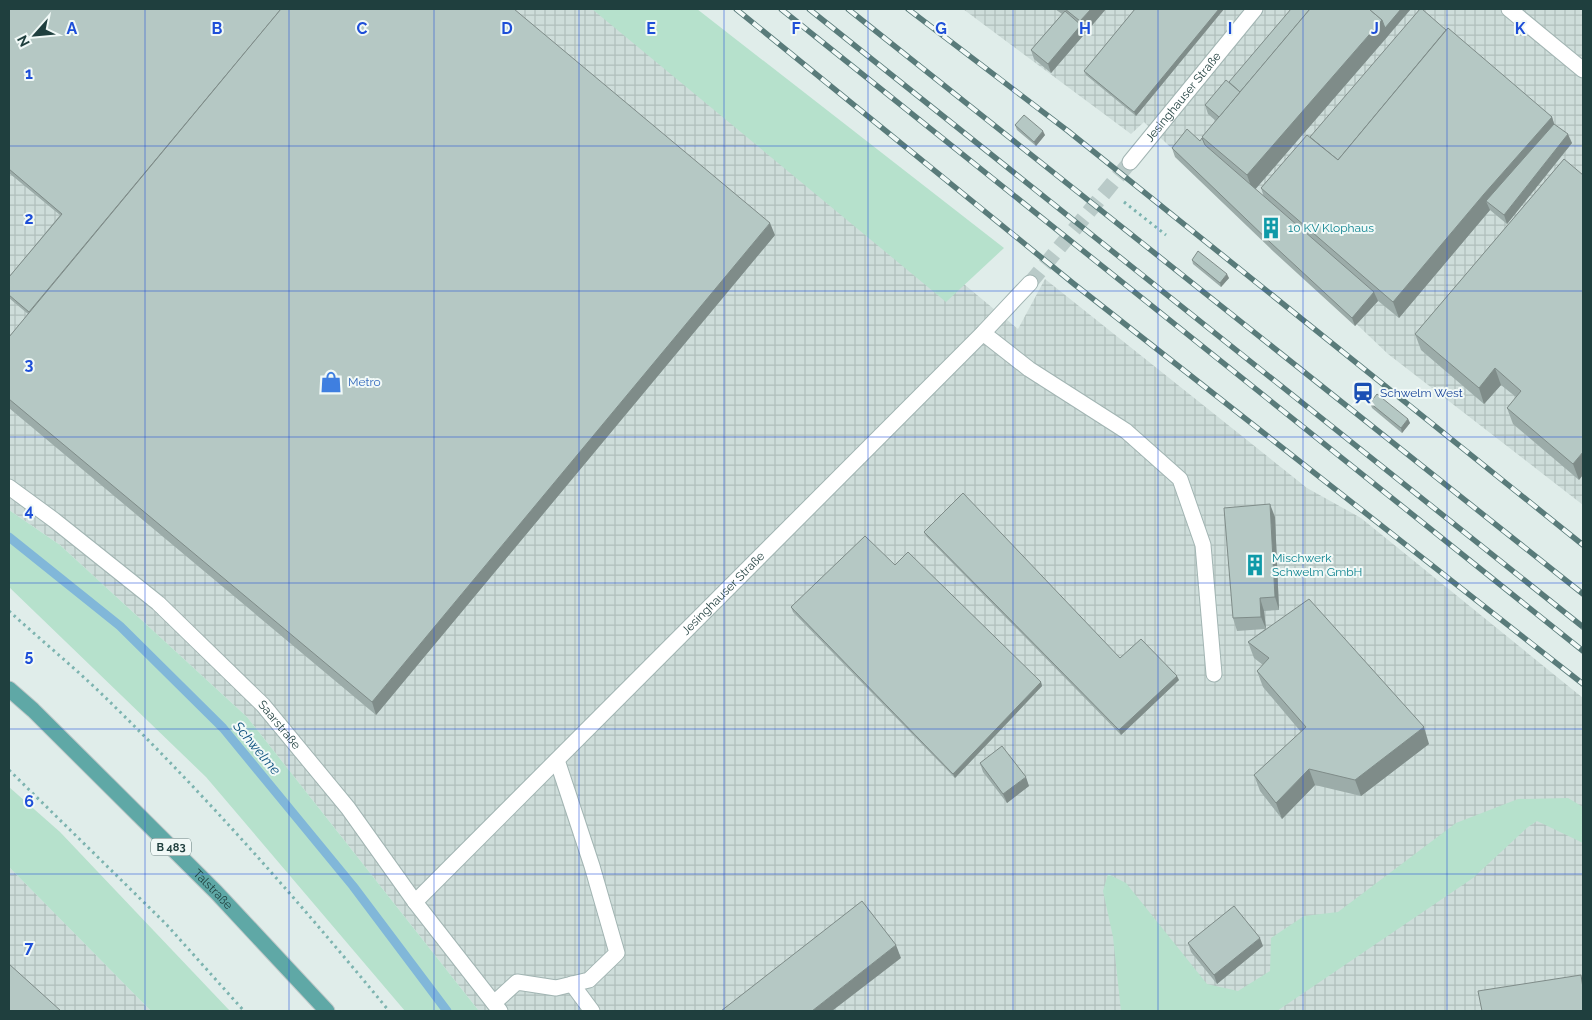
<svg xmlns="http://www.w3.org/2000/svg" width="1592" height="1020" viewBox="0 0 1592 1020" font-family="Raleway,sans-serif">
  <defs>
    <pattern id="industrial-grid" width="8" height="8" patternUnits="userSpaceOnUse" patternTransform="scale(1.25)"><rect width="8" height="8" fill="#ceddda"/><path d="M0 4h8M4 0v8" fill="none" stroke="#b0bfbc"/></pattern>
  </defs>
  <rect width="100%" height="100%" fill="#e0edea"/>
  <g fill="url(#industrial-grid)">
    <polygon points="9,9 652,9 677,46 1018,329 1045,279 1307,488 1361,518 1583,698 1583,1011 479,1011 247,717 60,545 9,510"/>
    <polygon points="963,9 1583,9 1583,505 1388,354 1144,122 1131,134"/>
    <polygon points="9,867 151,1011 9,1011"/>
  </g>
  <g fill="#b6e1cc">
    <polygon points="592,9 697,9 1004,248 946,302"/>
    <polygon points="9,510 60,545 247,717 479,1011 405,1011 206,777 9,587"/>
    <polygon points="9,787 60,832 230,1011 151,1011 9,867"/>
    <polygon points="1568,798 1583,807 1583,843 1537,821 1528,827 1473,878 1277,1011 1121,1011 1113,937 1103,891 1108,874 1126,883 1207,984 1238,991 1270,971 1271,938 1304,916 1338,912 1456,823 1518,799"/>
  </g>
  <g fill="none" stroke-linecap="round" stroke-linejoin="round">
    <polyline stroke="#81b7d9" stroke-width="9" points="9,537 120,626 223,728 353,886 447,1011"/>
    <polyline stroke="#b9cac8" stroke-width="15" stroke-dasharray="15 8" stroke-linecap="butt" points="1030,283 1130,162"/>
    <g stroke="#a2b5b3" stroke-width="17">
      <g id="lane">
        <polyline points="983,333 1029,369 1126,431 1180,479 1203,545 1214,674"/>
        <polyline points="572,984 592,1011"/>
        <polyline points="494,1003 517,982 556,988 589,980 617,953 592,866 557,760"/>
      </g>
    </g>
    <g stroke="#a2b5b3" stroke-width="17">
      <g id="street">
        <polyline points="1509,9 1583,70"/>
        <path id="s1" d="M1130,162L1255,9"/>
        <path id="s2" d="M9,487L54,520L158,603L263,705L348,808L415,902L500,1011"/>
        <path id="s3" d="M415,902L983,333L1030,283"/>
      </g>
    </g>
    <g stroke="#c0c9c9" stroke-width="17">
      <g id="primary">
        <path id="s4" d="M9,689L33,710L216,892L327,1011"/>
      </g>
    </g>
    <g stroke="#7db4b0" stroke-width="3" stroke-dasharray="2.5 4" stroke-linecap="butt">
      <polyline points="1124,202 1166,235"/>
      <path d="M9,611C43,642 80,672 113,705C211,801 302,905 389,1011"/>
      <polyline points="9,770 166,924 244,1011"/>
    </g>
    <use href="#lane" stroke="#fff" stroke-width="15"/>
    <use href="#street" stroke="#fff" stroke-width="15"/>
    <use href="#primary" stroke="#5fa8a6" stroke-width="15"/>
    <g stroke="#597b7a" stroke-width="5.5">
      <g id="rail">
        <polyline points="736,9 1074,284 1583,684"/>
        <polyline points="781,9 1583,651"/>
        <polyline points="809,9 1583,627"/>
        <polyline points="848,9 1583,594"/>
        <polyline points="908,9 1068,131 1583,545"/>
      </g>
    </g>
    <use href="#rail" stroke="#f1f9f7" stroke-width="4" stroke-dasharray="11" stroke-linecap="butt"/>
  </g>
  <g fill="#9caca9">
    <polygon points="9,9 775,235 376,715 9,408 9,337 28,314 9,298 9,277 60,215 9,173"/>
    <polygon points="1055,9 1106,9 1051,73 1034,59 1031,50 1062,14"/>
    <polygon points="1135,9 1224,9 1136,116 1086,75 1084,71"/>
    <polygon points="1446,30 1552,117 1554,124 1572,143 1507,224 1490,210 1399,318 1377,300 1378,301 1355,326 1274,252 1175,157 1172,148 1200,141 1216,121 1208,114 1205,105 1229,82 1388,36 1255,189 1264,197 1261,188 1310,137"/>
    <polygon points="1015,125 1045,135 1036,146 1017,130"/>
    <polygon points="1564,159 1579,480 1513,424 1507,408 1516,397 1501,385 1484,404 1421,350 1415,334"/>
    <polygon points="1192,260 1229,278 1221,287 1193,264"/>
    <polygon points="1370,403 1408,419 1410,423 1402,433 1372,408"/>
    <polygon points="1275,517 1279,610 1264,611 1266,629 1429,744 1361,796 1315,785 1282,819 1260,791 1254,775 1301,732 1263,687 1257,671 1263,665 1254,658 1248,642 1265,629 1237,631 1233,618"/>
    <polygon points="924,532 1120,658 1179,680 1121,735 926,536"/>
    <polygon points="895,565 1041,682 1042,686 955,778 793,612 791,607"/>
    <polygon points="980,763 1029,786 1007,803 983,772"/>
    <polygon points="1188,943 1263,946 1217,984 1191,952"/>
  </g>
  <g fill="#7f8c89">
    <polygon points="1091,9 1106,9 1051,73 1048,64 1081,25 1080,21"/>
    <polygon points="1219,9 1224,9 1136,116 1134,112"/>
    <polygon points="1401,9 1411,9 1388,36 1253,192 1247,175 1382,20"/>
    <polygon points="1552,117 1557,133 1486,201 1490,210 1399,318 1393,302 1484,194"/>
    <polygon points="1043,131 1045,135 1036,146 1034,142"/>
    <polygon points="1568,134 1572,143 1507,224 1504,215"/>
    <polygon points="770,223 775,235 376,715 372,702"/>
    <polygon points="1227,274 1229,278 1221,287 1220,283"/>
    <polygon points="1374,292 1378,301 1355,326 1352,318"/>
    <polygon points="1495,368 1501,385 1484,404 1479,388"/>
    <polygon points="1408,419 1410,423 1402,433 1401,428"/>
    <polygon points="1583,452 1583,475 1579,480 1573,464"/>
    <polygon points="1270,504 1275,517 1279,610 1275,597"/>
    <polygon points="1260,598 1264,611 1266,629 1261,617"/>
    <polygon points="1177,676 1179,680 1121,735 1119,730"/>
    <polygon points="1041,682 1042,686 955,778 953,774"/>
    <polygon points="1424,727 1429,744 1361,796 1355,780"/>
    <polygon points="1309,769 1315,785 1282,819 1276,803"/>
    <polygon points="1026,777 1029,786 1007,803 1003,794"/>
    <polygon points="1260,938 1263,946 1217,984 1214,975"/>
    <polygon points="896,945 901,958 832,1011 812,1011"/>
  </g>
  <g fill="#b5c8c4" stroke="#7f8c89">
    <polygon points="9,9 281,9 29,312 9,295 9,277 62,214 9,169"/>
    <polygon points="281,9 514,9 770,223 372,702 9,399 9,337"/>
    <polygon points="1065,9 1091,9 1080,21"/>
    <polygon points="1135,9 1219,9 1134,112 1084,71"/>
    <polygon points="1291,9 1310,9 1240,92 1229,82"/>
    <polygon points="1310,9 1369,9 1382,20 1247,175 1202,137"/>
    <polygon points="1369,9 1401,9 1385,28 1382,20"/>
    <polygon points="1420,9 1422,9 1446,30 1338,160 1310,137"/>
    <polygon points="1065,11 1081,25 1048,64 1031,50"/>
    <polygon points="1448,28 1552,117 1484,194 1393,302 1261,188 1307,135 1338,160"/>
    <polygon points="1226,80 1240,92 1219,117 1205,105"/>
    <polygon points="1024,115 1043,131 1034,142 1015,125"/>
    <polygon points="1554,124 1568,134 1504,215 1486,201"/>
    <polygon points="1187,129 1200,141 1202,138 1205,145 1374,292 1352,318 1271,243 1172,148"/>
    <polygon points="1564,159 1583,175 1583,452 1573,464 1507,408 1521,391 1495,368 1479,388 1415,334"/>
    <polygon points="1198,251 1227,274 1220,283 1192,260"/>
    <polygon points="1377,394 1408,419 1401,428 1370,403"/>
    <polygon points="963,493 1120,658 1141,639 1177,676 1119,730 924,532"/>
    <polygon points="1270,504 1275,597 1260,598 1261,617 1233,618 1224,508"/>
    <polygon points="865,536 895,565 908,552 1041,682 953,774 791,607"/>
    <polygon points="1309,599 1424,727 1355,780 1309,769 1276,803 1254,775 1306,727 1257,671 1269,658 1248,642"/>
    <polygon points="1002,746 1026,777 1003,794 980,763"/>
    <polygon points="862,901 896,945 812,1011 721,1011"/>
    <polygon points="1234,906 1260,938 1214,975 1188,943"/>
    <polygon points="9,964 61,1011 9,1011"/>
    <polygon points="1581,975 1583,988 1583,1011 1482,1011 1478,991"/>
  </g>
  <path fill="none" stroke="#1d4ed8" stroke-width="1" stroke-opacity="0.55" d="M145,9V1011M289,9V1011M434,9V1011M579,9V1011M724,9V1011M868,9V1011M1013,9V1011M1158,9V1011M1303,9V1011M1447,9V1011M9,146H1583M9,291H1583M9,437H1583M9,583H1583M9,729H1583M9,874H1583"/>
  <defs>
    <g id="building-bare" transform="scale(1.725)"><path d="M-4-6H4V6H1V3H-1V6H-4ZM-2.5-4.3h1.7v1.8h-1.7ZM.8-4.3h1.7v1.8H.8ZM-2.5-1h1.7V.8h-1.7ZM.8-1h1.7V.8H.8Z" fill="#0f9aa8" stroke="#f1f9f7" stroke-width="2.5" paint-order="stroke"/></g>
    <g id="shop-bare" transform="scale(1.725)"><path d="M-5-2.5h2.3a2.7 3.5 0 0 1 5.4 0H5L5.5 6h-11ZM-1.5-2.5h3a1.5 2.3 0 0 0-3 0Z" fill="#3f7fe0" stroke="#f1f9f7" stroke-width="2.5" paint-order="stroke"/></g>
    <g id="station-bare" transform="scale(1.725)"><path d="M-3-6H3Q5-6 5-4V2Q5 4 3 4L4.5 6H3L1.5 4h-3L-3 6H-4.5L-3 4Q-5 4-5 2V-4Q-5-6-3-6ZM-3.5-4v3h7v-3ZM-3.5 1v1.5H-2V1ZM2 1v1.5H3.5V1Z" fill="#1a4fb4" stroke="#f1f9f7" stroke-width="2.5" paint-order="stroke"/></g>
  </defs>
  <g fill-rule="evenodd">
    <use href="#building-bare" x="1271" y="228"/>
    <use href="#shop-bare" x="331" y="382"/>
    <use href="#station-bare" x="1363" y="393"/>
    <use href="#building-bare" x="1255" y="565"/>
  </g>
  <g text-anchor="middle" stroke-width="4" stroke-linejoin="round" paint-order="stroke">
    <rect fill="#f1f9f7" stroke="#5e7776" stroke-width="1" x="151" y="838.5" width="40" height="17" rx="4"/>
    <g font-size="11" font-weight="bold" fill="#1f3f3e">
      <text x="171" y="851">B 483</text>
    </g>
    <g font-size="12" fill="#1f3f3e" stroke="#f1f9f7">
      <text dy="4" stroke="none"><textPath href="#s1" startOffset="84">Jesinghauser Straße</textPath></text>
      <text dy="4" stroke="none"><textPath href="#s3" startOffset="436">Jesinghauser Straße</textPath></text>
      <text dy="4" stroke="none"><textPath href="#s2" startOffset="361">Saarstraße</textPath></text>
      <text dy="4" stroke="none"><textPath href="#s4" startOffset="286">Talstraße</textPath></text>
    </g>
    <g font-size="12" fill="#0d838f" stroke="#f1f9f7" text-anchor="start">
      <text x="1288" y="232">10 KV Klophaus</text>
      <text x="1272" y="562">Mischwerk<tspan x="1272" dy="14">Schwelm GmbH</tspan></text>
    </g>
    <g font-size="12" fill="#366cbe" stroke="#f1f9f7" text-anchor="start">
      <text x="348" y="386">Metro</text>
    </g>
    <g font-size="12" fill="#164399" stroke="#f1f9f7" text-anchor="start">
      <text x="1380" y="397">Schwelm West</text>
    </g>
    <g font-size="14" font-style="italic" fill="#125582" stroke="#f1f9f7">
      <text transform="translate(257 748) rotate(50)" y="5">Schwelme</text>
    </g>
  </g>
  <g font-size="16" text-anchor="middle" font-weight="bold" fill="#1d4ed8" stroke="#f1f9f7" stroke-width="4" stroke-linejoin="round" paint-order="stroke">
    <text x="72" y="34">A</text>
    <text x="217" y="34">B</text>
    <text x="362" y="34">C</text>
    <text x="507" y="34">D</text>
    <text x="651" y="34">E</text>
    <text x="796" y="34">F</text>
    <text x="941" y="34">G</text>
    <text x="1085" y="34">H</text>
    <text x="1230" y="34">I</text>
    <text x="1375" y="34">J</text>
    <text x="1520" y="34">K</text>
    <text x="29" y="79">1</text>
    <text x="29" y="224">2</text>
    <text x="29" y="370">3</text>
    <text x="29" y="516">4</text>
    <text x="29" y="661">5</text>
    <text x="29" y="807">6</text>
    <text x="29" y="953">7</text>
  </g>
  <rect width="1592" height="1020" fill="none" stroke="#1f3f3e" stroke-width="20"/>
  <g transform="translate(35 35) rotate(243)" stroke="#f1f9f7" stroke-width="4" paint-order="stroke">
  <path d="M0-4L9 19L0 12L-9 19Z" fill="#1f3f3e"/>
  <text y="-8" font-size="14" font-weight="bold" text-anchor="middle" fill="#1f3f3e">N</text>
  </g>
</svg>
